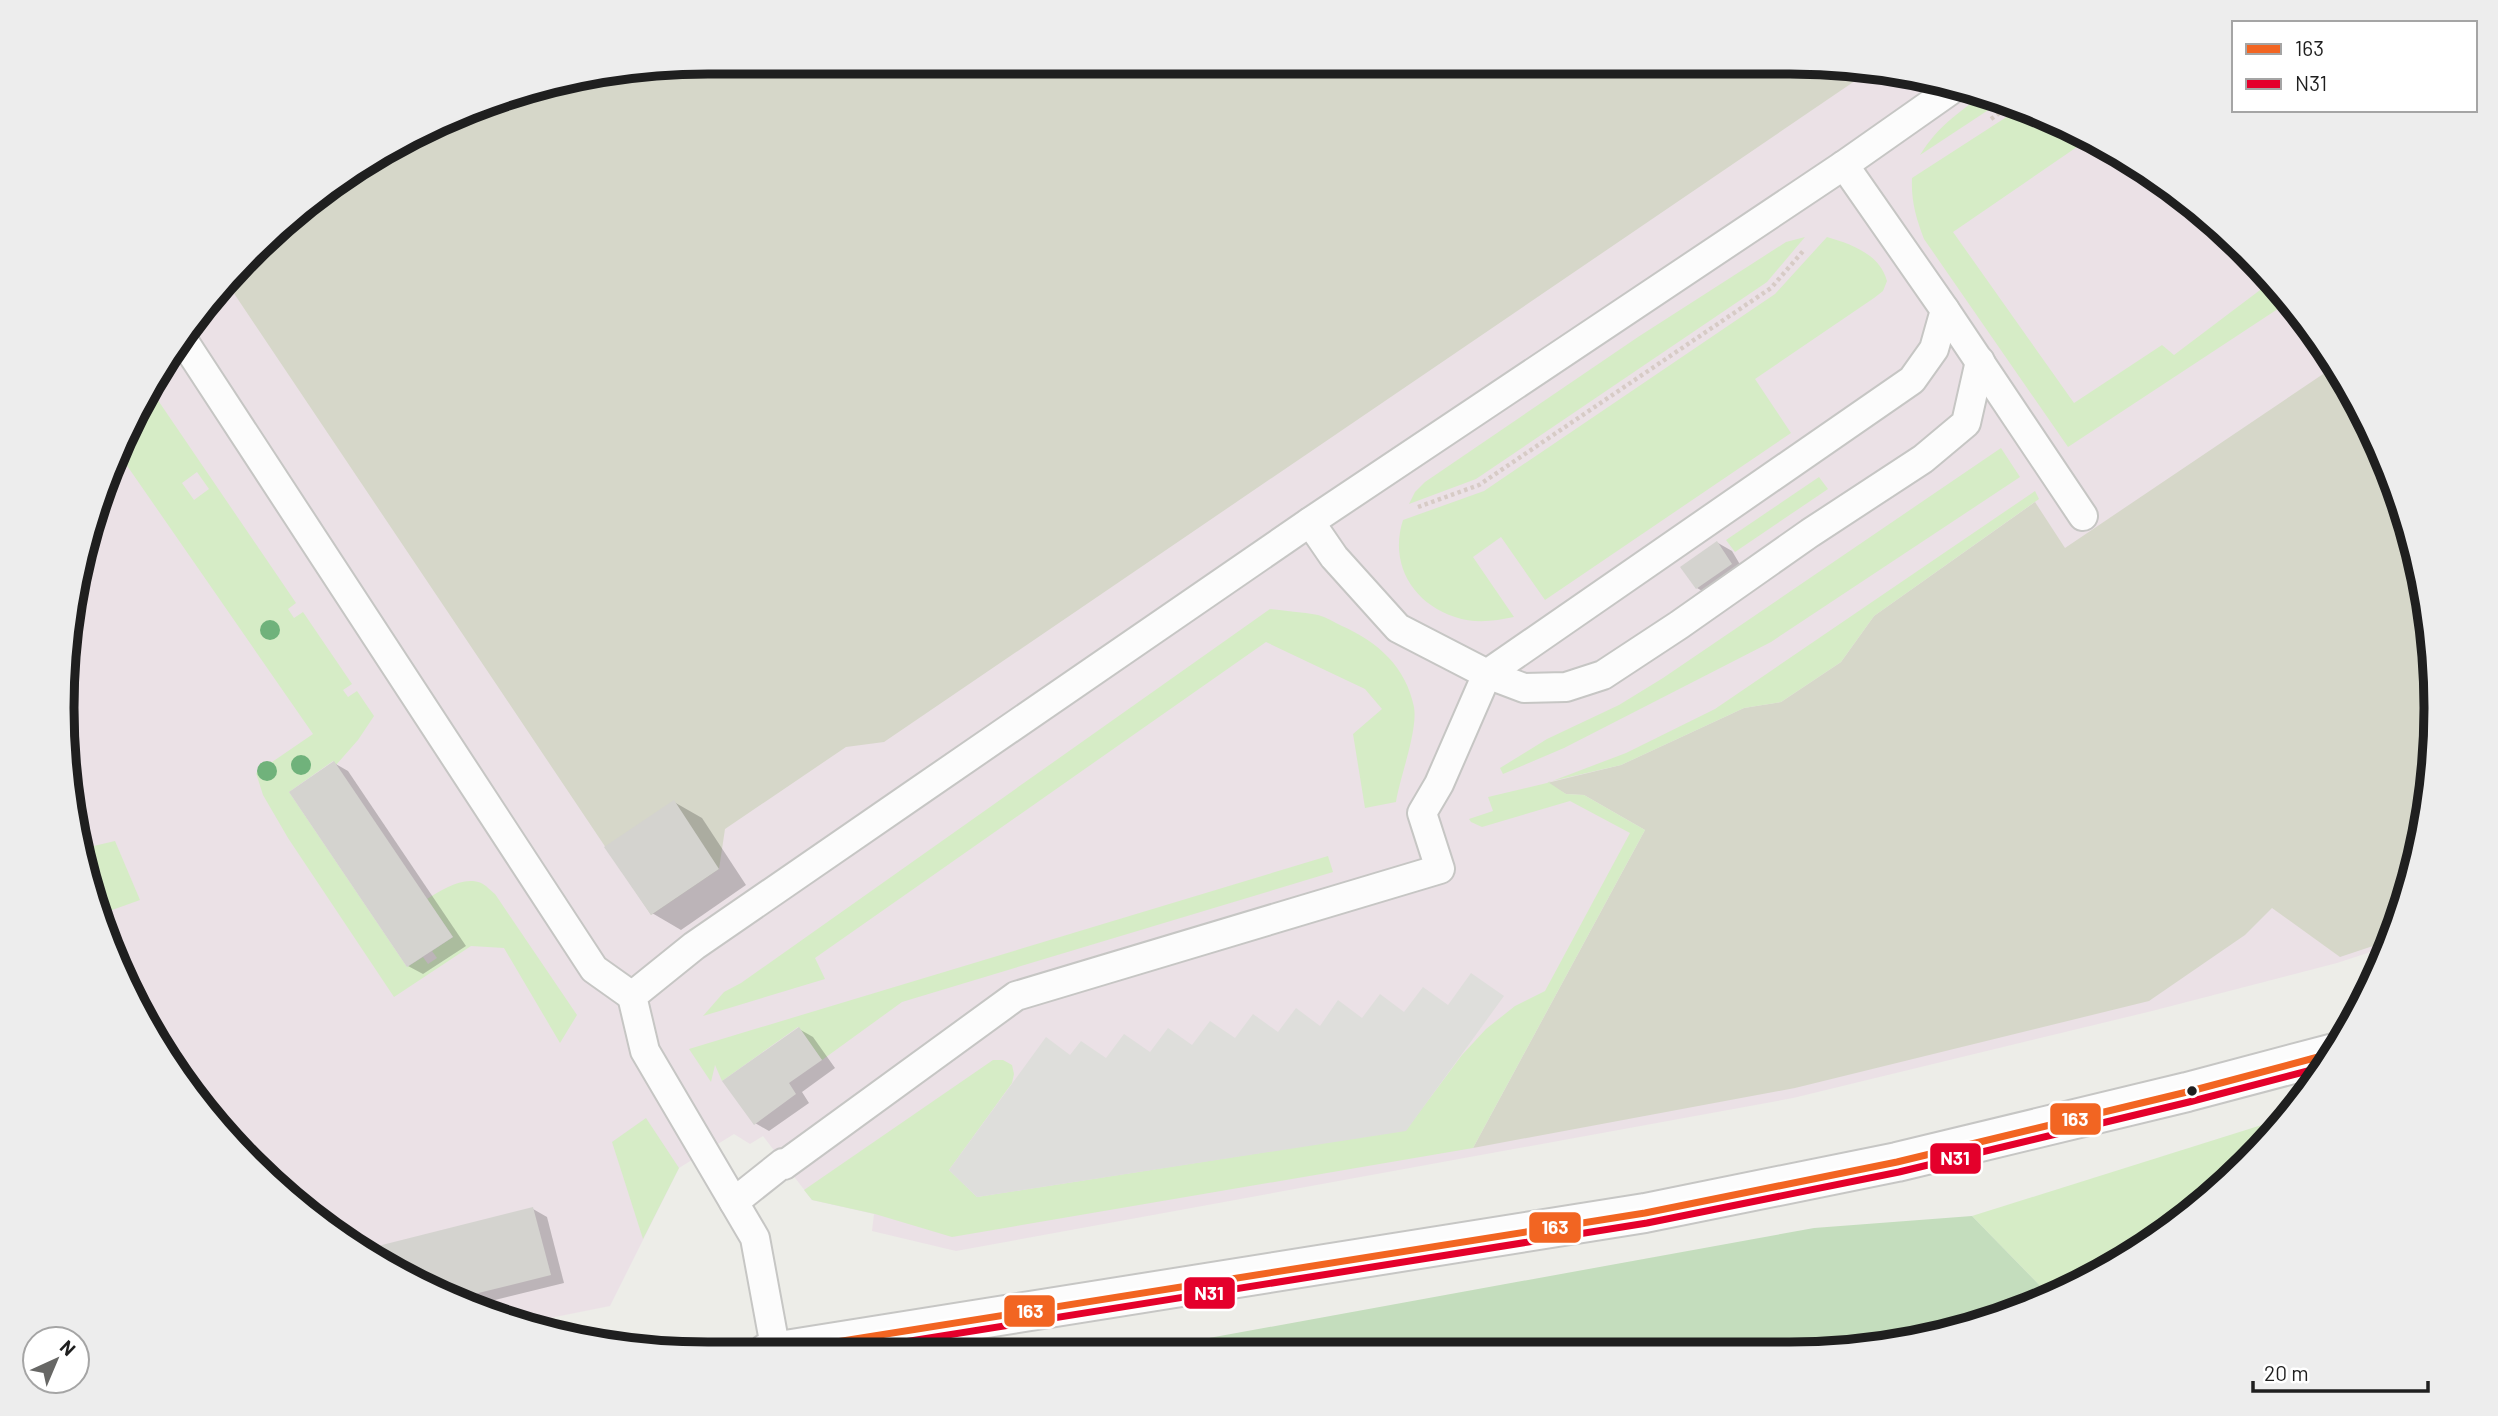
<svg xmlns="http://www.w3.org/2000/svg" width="2498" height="1416" viewBox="0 0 2498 1416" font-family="Barlow,sans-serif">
  <rect width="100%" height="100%" fill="#edede8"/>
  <polygon fill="#ebe1e6" points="708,61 1832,63 1998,95 2114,148 2217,222 2303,315 2370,422 2415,541 2435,666 2431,793 2402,916 2389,946 2337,963 2152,1011 1793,1098 956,1251 872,1231 874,1214 812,1200 763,1136 750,1144 734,1134 679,1168 610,1306 520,1324 384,1268 221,1134 110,955 63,750 83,540 170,348 315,195 500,95"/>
  <g fill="#d6d7c9">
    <polygon points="708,61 1832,63 1871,70 884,742 846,747 725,829 719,869 651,915 229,286 315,195 500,95"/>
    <polygon points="2335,366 2370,422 2415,541 2435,666 2431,793 2402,916 2391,940 2340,957 2272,908 2245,935 2149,1001 1795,1088 1473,1148 1645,830 1584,795 1566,794 1547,783 1621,765 1744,708 1781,702 1841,662 1874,616 2035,502 2065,548"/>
  </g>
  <g fill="#d6ecc6" fill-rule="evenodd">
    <path d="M1986,93L2005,99L1920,155C1937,127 1960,111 1986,93Z"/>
    <path d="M2022,107L2090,138L1953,232L2074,403L2162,345L2174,355L2272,281L2290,301L2068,447L1924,239C1916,218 1911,201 1912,178Z"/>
    <polygon points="1805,237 1767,282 1476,479 1409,504 1415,492 1425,482 1638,337 1786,242"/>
    <path d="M1827,237C1851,244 1880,254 1887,281L1883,291L1874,298L1755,379L1791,433L1545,600L1501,537L1473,557L1514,617C1495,621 1475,624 1455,617C1412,603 1389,563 1403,520L1484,491L1775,294Z"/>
    <path d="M151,390L296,603L288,609L294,618L303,612L352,684L343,690L348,697L357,691L374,716L358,740L336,765L333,761L289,792L407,967L423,957L428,964L437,958L432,951L453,937L427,899C442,890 463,876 481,883C486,885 491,891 495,894L577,1015L560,1043L504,948L471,946L394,997L288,838L263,795L256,773L313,734L121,457ZM197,472L209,489L194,500L182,483Z"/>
    <polygon points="2001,448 2020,477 1771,642 1564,748 1503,774 1500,768 1547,739 1619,705 1663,678"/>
    <polygon points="1819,477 1828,489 1735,552 1726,540"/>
    <polygon points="2035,491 2039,499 1874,616 1841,662 1781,702 1744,708 1621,765 1548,782 1566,794 1584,795 1645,830 1473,1148 952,1237 875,1214 812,1200 804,1190 993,1060 1003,1060 1012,1065 1014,1074 1012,1083 949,1170 977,1197 1406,1130 1462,1055 1486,1029 1515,1006 1545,991 1630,833 1570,801 1482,827 1471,822 1469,819 1493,811 1488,797 1547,783 1626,753 1715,709"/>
    <path d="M1270,609C1285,611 1302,612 1318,615C1326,617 1334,622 1342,626C1378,642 1406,667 1414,707C1418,731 1400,776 1396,802L1365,808L1353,734L1382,709L1365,689L1266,642L815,958L825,979L703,1016L724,992L741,983Z"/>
    <polygon points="115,841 140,900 101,914 85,848"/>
    <polygon points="1328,856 1333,872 902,1002 822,1060 798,1027 722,1081 715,1065 711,1082 689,1049"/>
    <polygon points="646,1118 679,1168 643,1239 612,1142"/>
    <polygon points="2284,1118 2248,1165 2149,1246 2049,1295 1972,1216"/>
  </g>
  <polygon fill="#c4ddbd" points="1972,1216 2049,1295 1998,1320 1874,1349 1178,1352 1176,1344 1814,1228"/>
  <polygon fill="#dededb" points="1471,973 1504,996 1406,1131 977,1197 949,1170 1046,1037 1070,1055 1081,1041 1106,1058 1124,1034 1150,1052 1168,1028 1192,1045 1210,1021 1235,1038 1253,1014 1278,1032 1296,1008 1320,1026 1338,1000 1362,1018 1380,994 1404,1012 1423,987 1448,1005"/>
  <g fill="#0003">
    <polygon points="1718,543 1732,551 1745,573 1711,596 1697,588"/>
    <polygon points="334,763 348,771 466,946 423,974 408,966"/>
    <polygon points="674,802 702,818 746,885 681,930 652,913"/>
    <polygon points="799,1029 813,1037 835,1068 802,1092 809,1103 769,1131 755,1123"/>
    <polygon points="533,1209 547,1217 564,1283 475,1305 384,1268"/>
  </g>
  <g fill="#d4d3cf">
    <polygon points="1717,541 1732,564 1696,589 1680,567"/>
    <polygon points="334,761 453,937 407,967 289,792"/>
    <polygon points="674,800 719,869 651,915 604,847"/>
    <polygon points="799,1027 822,1060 789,1083 796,1094 754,1125 722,1081"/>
    <polygon points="533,1207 551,1275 458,1298 384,1268 362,1250"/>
  </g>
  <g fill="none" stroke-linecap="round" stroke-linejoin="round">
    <g stroke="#c6c6c4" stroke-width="32">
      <g id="service">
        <polyline points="1945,310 2083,516"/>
        <polyline points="181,337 594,969 632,996"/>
        <polyline points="1310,522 1334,557 1398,628 1487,674 1912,380 1934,349 1945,310 1844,165"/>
        <polyline points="734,1202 783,1163 784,1165 1016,996 1440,869 1422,813 1439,784 1487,674 1524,688 1566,687 1603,675 1679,625 1810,533 1923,459 1966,423 1980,361"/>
        <polyline points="776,1352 755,1238 645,1051 632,996 694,946 916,793 1310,522 1844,165 1955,87"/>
      </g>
    </g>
    <g stroke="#c6c6c4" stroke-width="42">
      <polyline id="tertiary" points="767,1353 1645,1213 1897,1162 2187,1092 2334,1053"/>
    </g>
    <g stroke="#d7cbc6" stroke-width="4.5" stroke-dasharray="3.5 3.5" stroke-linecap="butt">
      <polyline points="1991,119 2014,103"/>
      <polyline points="1418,507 1479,485 1771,288 1804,250"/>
    </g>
    <use href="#service" stroke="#fcfcfc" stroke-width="28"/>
    <use href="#tertiary" stroke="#fcfcfc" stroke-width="38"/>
    <g stroke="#fff" stroke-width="12">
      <polyline id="bus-1" points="767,1353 1645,1213 1897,1162 2187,1092 2333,1053"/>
    </g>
    <g stroke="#fff" stroke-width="12">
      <polyline id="bus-2" points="835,1353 1647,1223 1899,1172 2189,1102 2323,1067"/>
    </g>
    <use href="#bus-1" stroke="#f26522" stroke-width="7"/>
    <use href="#bus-2" stroke="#e4002b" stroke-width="7"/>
  </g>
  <g fill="#70b27b">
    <circle cx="270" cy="630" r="10"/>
    <circle cx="301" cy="765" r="10"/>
    <circle cx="267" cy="771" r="10"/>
  </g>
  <circle fill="#1f1f1f" stroke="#fff" stroke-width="2.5" cx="2192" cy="1091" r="6"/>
  <path d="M0 0H2498V1416H0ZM708 74H1790A634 634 0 0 1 2424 708V708A634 634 0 0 1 1790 1342H708A634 634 0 0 1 74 708V708A634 634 0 0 1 708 74Z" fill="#ededed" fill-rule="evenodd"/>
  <path fill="none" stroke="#1f1f1f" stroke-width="9" d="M708 74H1790A634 634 0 0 1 2424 708V708A634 634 0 0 1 1790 1342H708A634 634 0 0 1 74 708V708A634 634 0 0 1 708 74Z"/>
  <g stroke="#fff" stroke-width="2.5">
    <rect x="2049" y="1102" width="53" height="34" rx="7" fill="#f26522"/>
    <rect x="1929" y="1142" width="53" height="33" rx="7" fill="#e4002b"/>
    <rect x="1528" y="1211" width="54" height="33" rx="7" fill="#f26522"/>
    <rect x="1183" y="1276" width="53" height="34" rx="7" fill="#e4002b"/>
    <rect x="1003" y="1294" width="53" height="34" rx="7" fill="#f26522"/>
  </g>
  <g font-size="19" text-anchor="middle" font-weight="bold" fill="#fff">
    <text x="2075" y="1126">163</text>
    <text x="1955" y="1165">N31</text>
    <text x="1555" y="1234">163</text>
    <text x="1209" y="1300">N31</text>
    <text x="1030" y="1318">163</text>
  </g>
  <rect x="2232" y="21" width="245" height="91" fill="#ffffff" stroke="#a5a5a5" stroke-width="2"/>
  <rect x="2246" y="44" width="35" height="10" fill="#f26522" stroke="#a5a5a5" stroke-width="2"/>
  <text x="2295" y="56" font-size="21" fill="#1f1f1f">163</text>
  <rect x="2246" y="79" width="35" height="10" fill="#e4002b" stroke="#a5a5a5" stroke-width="2"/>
  <text x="2295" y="91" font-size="21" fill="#1f1f1f">N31</text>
  <g transform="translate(56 1360) rotate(44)"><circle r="33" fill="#ffffff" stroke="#a5a5a5" stroke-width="2"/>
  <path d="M0-5L12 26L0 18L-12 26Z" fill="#676765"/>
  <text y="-10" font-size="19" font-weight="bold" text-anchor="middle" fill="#1f1f1f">N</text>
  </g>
  <path d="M2253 1381v10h175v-10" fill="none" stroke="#1f1f1f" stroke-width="3.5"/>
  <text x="2264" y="1381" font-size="21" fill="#1f1f1f" stroke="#ffffff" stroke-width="5" paint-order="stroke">20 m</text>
</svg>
